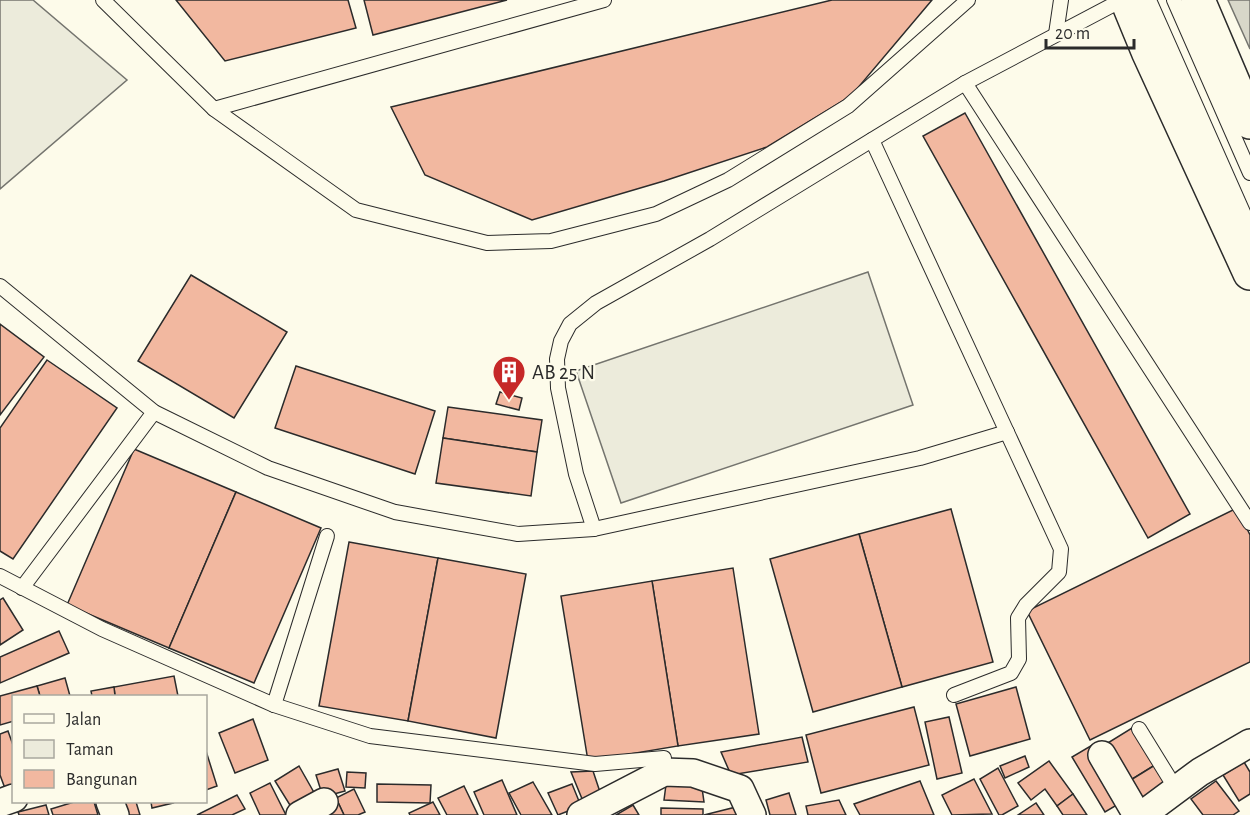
<svg xmlns="http://www.w3.org/2000/svg" width="1250" height="815" viewBox="0 0 1250 815" font-family="'Alegreya Sans',sans-serif">
  <rect width="100%" height="100%" fill="#fdfbea"/>
  <g fill="#ecebdb" stroke="#74746e" stroke-width="1.5">
    <polygon points="0,0 33,0 127,80 0,189"/>
    <polygon points="868,272 913,405 621,503 576,371"/>
  </g>
  <polygon fill="#d8d7c9" stroke="#74746e" stroke-width="1.5" points="1228,0 1250,0 1250,49"/>
  <g fill="#f2b8a0" stroke="#2b2b2b" stroke-width="1.5">
    <polygon points="176,0 348,0 356,28 225,61"/>
    <polygon points="364,0 507,0 373,35"/>
    <polygon points="832,0 932,0 851,96 767,147 664,181 532,220 425,175 391,107"/>
    <polygon points="965,113 1190,514 1148,538 923,136"/>
    <polygon points="191,275 287,332 234,418 138,361"/>
    <polygon points="0,324 44,357 0,415"/>
    <polygon points="47,360 117,408 13,559 0,551 0,428"/>
    <polygon points="296,366 435,411 415,474 275,428"/>
    <polygon points="500,392 522,398 519,410 496,404"/>
    <polygon points="448,407 542,420 537,452 443,438"/>
    <polygon points="443,438 537,452 531,496 436,483"/>
    <polygon points="134,449 236,492 169,648 67,605"/>
    <polygon points="236,492 321,528 254,683 169,648"/>
    <polygon points="1237,508 1250,535 1250,662 1090,740 1027,611"/>
    <polygon points="951,509 993,662 902,687 859,534"/>
    <polygon points="859,534 902,687 813,712 770,559"/>
    <polygon points="349,542 438,558 408,721 319,706"/>
    <polygon points="438,558 526,574 496,738 408,721"/>
    <polygon points="733,568 759,734 678,746 652,581"/>
    <polygon points="652,581 678,746 588,761 561,596"/>
    <polygon points="3,598 23,630 0,645 0,600"/>
    <polygon points="59,631 69,653 0,683 0,657"/>
    <polygon points="174,676 178,696 115,696 114,687"/>
    <polygon points="65,678 70,696 40,696 37,686"/>
    <polygon points="37,686 40,696 14,696 14,721 0,725 0,696"/>
    <polygon points="114,687 115,696 92,696 91,691"/>
    <polygon points="1016,687 1030,739 970,756 956,704"/>
    <polygon points="914,707 929,765 821,793 806,735"/>
    <polygon points="949,717 962,773 937,779 925,722"/>
    <polygon points="253,719 268,760 235,773 219,733"/>
    <polygon points="1132,728 1155,765 1121,786 1098,749"/>
    <polygon points="8,731 14,748 14,789 6,791 0,775 0,734"/>
    <polygon points="802,737 808,762 731,775 721,752"/>
    <polygon points="1094,744 1127,799 1105,812 1072,757"/>
    <polygon points="206,751 217,786 206,790"/>
    <polygon points="1025,756 1029,767 1005,778 1000,766"/>
    <polygon points="1049,761 1073,794 1057,806 1045,789 1031,800 1018,783"/>
    <polygon points="1244,762 1250,772 1250,794 1239,801 1223,775"/>
    <polygon points="1155,765 1170,788 1135,809 1121,786"/>
    <polygon points="299,766 316,796 293,810 275,781"/>
    <polygon points="998,768 1018,806 1002,815 999,815 980,779"/>
    <polygon points="338,769 345,791 323,797 316,775"/>
    <polygon points="593,771 603,801 585,806 571,772"/>
    <polygon points="347,772 366,773 365,788 346,787"/>
    <polygon points="667,777 701,781 704,802 664,800"/>
    <polygon points="974,779 992,814 952,815 942,795"/>
    <polygon points="502,780 517,815 484,815 474,792"/>
    <polygon points="920,781 934,815 860,815 854,804"/>
    <polygon points="1216,781 1239,811 1233,815 1203,815 1191,799"/>
    <polygon points="533,782 552,815 521,815 509,793"/>
    <polygon points="270,783 286,815 260,815 250,793"/>
    <polygon points="377,784 431,785 430,803 377,802"/>
    <polygon points="572,784 581,806 558,815 548,793"/>
    <polygon points="464,786 478,815 447,815 438,798"/>
    <polygon points="354,789 365,812 358,815 344,815 336,798"/>
    <polygon points="789,793 796,815 770,815 766,800"/>
    <polygon points="1073,794 1087,815 1063,815 1057,806"/>
    <polygon points="237,795 245,809 232,815 197,815"/>
    <polygon points="336,798 344,815 321,815"/>
    <polygon points="839,800 846,815 808,815 806,806"/>
    <polygon points="74,802 94,802 98,815 53,815 51,809"/>
    <polygon points="122,802 136,802 140,815 126,815"/>
    <polygon points="151,802 172,802 173,803 152,808"/>
    <polygon points="433,802 440,815 410,815 409,813"/>
    <polygon points="1036,803 1044,815 1018,815"/>
    <polygon points="46,805 49,815 19,815 18,812"/>
    <polygon points="633,805 639,815 616,815"/>
    <polygon points="736,807 738,815 704,815"/>
    <polygon points="661,808 703,809 703,815 661,815"/>
  </g>
  <g fill="none" stroke-linecap="round" stroke-linejoin="round">
    <g stroke="#2b2b2b" stroke-width="16">
      <g id="lane">
        <polyline points="103,0 214,109 356,210 487,243 551,241 656,214 728,180 848,106 968,0"/>
        <polyline points="1149,0 1250,228"/>
        <polyline points="1174,0 1250,173"/>
        <polyline points="1056,34 1061,0"/>
        <polyline points="965,83 1250,523"/>
        <polyline points="214,109 604,0"/>
        <polyline points="872,140 1061,549 1059,572 1026,605 1018,618 1019,659 1011,673 954,695"/>
        <polyline points="0,286 154,412 268,468 395,512 518,534 594,529 920,458 1007,432"/>
        <polyline points="594,529 576,474 558,388 557,359 561,341 570,324 596,303 710,239 965,83 1122,0"/>
        <polyline points="0,576 102,629 274,705 370,736 595,764 664,758"/>
        <polyline points="22,588 154,412"/>
        <polyline points="274,705 327,536"/>
        <polyline points="1139,729 1176,789"/>
      </g>
    </g>
    <g stroke="#2b2b2b" stroke-width="30">
      <g id="street">
        <polyline points="1102,755 1137,815"/>
        <polyline points="110,802 115,815"/>
        <polyline points="0,803 14,798"/>
        <polyline points="300,815 324,802"/>
        <polyline points="581,815 664,772 693,773 740,789 752,815"/>
        <polyline points="1142,815 1200,772 1250,743"/>
      </g>
    </g>
    <g stroke="#2b2b2b" stroke-width="36">
      <g id="primary">
        <polyline points="1127,0 1148,51 1250,273"/>
        <polyline points="1198,0 1250,122"/>
      </g>
    </g>
    <use href="#lane" stroke="#fdfbea" stroke-width="14"/>
    <use href="#street" stroke="#fdfbea" stroke-width="27"/>
    <use href="#primary" stroke="#fdfbea" stroke-width="33"/>
  </g>
  <defs>
    <g id="building-pin" transform="scale(1.725)"><path d="M0 17L-7.5 6A9.5 9.5 0 1 1 7.5 6Z" fill="#c62828" stroke="#fdfbea"/><path d="M-4-6H4V6H1V3H-1V6H-4ZM-2.5-4.3h1.7v1.8h-1.7ZM.8-4.3h1.7v1.8H.8ZM-2.5-1h1.7V.8h-1.7ZM.8-1h1.7V.8H.8Z" fill="#fff"/></g>
  </defs>
  <g fill-rule="evenodd">
    <use href="#building-pin" x="509" y="372"/>
  </g>
  <g text-anchor="middle" stroke-width="4.5" stroke-linejoin="round" paint-order="stroke">
    <g font-size="21" fill="#2b2b2b" stroke="#fdfbea" text-anchor="start">
      <text x="532" y="379">AB 25 N</text>
    </g>
  </g>
  <rect x="12" y="695" width="195" height="108" fill="#fdfbea" stroke="#a9a89e" stroke-width="1.5"/>
  <rect x="24" y="714" width="30" height="9" fill="#fdfbea" stroke="#a9a89e" stroke-width="1.5"/>
  <text x="66" y="725" font-size="18" fill="#2b2b2b">Jalan</text>
  <rect x="24" y="740" width="30" height="18" fill="#ecebdb" stroke="#a9a89e" stroke-width="1.5"/>
  <text x="66" y="755" font-size="18" fill="#2b2b2b">Taman</text>
  <rect x="24" y="770" width="30" height="18" fill="#f2b8a0" stroke="#a9a89e" stroke-width="1.5"/>
  <text x="66" y="785" font-size="18" fill="#2b2b2b">Bangunan</text>
  <path d="M1046 39v9h88v-9" fill="none" stroke="#2b2b2b" stroke-width="3"/>
  <text x="1055" y="39" font-size="18" fill="#2b2b2b" stroke="#fdfbea" stroke-width="4.5" paint-order="stroke">20 m</text>
</svg>
